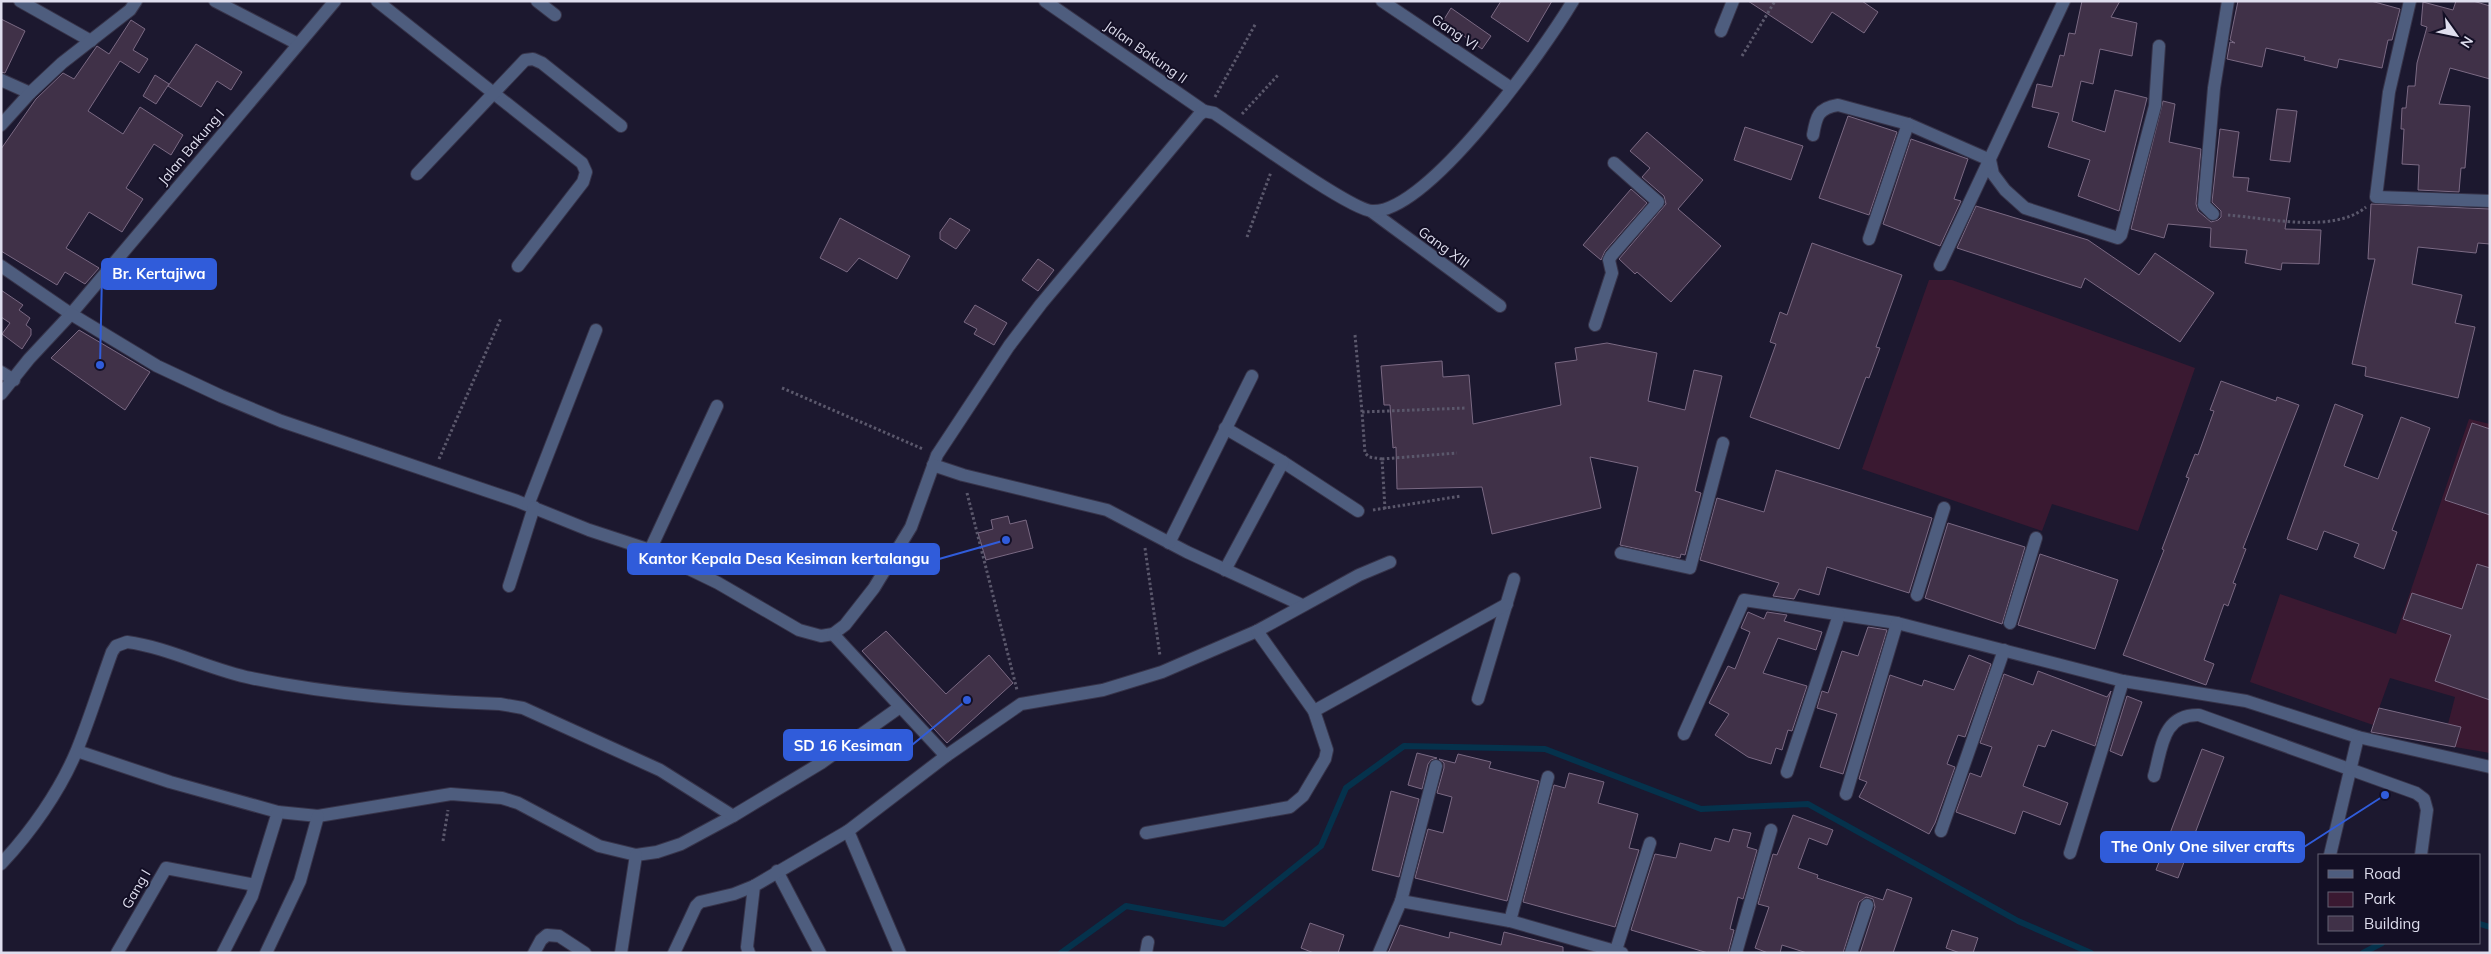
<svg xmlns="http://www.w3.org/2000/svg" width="2491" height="954" viewBox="0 0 2491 954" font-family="Mulish,sans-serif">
  <rect width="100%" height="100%" fill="#1c182f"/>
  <g fill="#3a1931">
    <polygon points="1929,280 1952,280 2195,368 2138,531 2052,504 2042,531 1862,469"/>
    <polygon points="2469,419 2490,424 2490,753 2455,747 2461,727 2448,724 2455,697 2390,678 2373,725 2250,682 2280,594 2396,634"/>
  </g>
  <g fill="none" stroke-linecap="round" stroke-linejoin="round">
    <g stroke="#05324c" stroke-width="6">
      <polyline points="2480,924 2490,927"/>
      <polyline points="1061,953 1126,906 1224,924 1321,846 1346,788 1404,746 1545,749 1701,809 1808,804 2018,921 2091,953"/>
      <polyline points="2363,953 2382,943"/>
    </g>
  </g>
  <g fill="#403148" stroke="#7a6983">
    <polygon points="1501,1 1552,1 1528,42 1491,17"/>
    <polygon points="1748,1 1862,1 1878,12 1864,33 1832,12 1812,43"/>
    <polygon points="2082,1 2120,1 2111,17 2137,23 2132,56 2100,49 2093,84 2081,81 2072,121 2105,132 2115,90 2147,98 2119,211 2078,196 2090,160 2048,147 2059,113 2032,107 2037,84 2052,87 2060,55 2064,56 2069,33 2075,34"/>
    <polygon points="2238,1 2371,1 2400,9 2392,40 2388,40 2382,68 2339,59 2337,68 2304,60 2305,57 2266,48 2262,67 2227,59 2230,42 2235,43 2230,40"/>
    <polygon points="2456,1 2473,1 2490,6 2490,79 2450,68 2439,104 2470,106 2465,168 2461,168 2459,192 2418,190 2419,165 2402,164 2404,129 2401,129 2402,108 2406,108 2408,86 2415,86 2417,63 2427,27 2421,25 2423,2 2453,10"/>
    <polygon points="1451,8 1491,36 1482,49 1443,21"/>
    <polygon points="1,19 25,31 5,73 1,72"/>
    <polygon points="131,20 145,29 133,50 148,59 139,73 120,61 88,111 123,134 140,107 183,135 171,155 154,144 126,188 143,199 122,232 89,212 66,248 99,268 85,284 65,272 57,285 1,251 1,149 36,99 63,73 74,79 97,46 109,54"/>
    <polygon points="196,44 242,72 231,90 217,81 201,107 168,86"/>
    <polygon points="155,75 169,84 156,104 143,96"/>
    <polygon points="2163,101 2175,104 2169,142 2201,149 2196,204 2198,211 2211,222 2218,220 2221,217 2221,211 2212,202 2220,129 2239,132 2233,177 2249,178 2247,191 2290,198 2285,229 2321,230 2319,264 2282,263 2281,270 2245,263 2247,250 2210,247 2211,228 2168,224 2164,238 2131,229"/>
    <polygon points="2277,109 2297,111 2290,162 2270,160"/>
    <polygon points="1848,116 1897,132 1869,215 1819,198"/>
    <polygon points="1745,127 1803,146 1791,180 1734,160"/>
    <polygon points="1647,132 1703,180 1678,209 1721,246 1671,302 1637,272 1635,274 1619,259 1666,204 1664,196 1642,177 1650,168 1630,151"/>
    <polygon points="1911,139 1968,159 1954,199 1961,201 1940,246 1883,224"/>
    <polygon points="1631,189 1647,203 1605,251 1601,260 1583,245"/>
    <polygon points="2371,204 2490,209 2490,244 2478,243 2476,253 2418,247 2412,284 2462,295 2455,323 2475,327 2458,398 2365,376 2366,367 2352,364 2375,259 2368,259"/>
    <polygon points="1976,206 2088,240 2139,275 2155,253 2214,293 2180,342 2085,278 2081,288 1957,248"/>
    <polygon points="840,218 910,256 897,279 859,258 847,272 820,258"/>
    <polygon points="950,218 970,230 956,249 940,239 940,232"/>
    <polygon points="1812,243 1902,275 1876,347 1880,348 1869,378 1866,377 1839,449 1750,417 1776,344 1770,342 1780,312 1787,315"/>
    <polygon points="1038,259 1054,270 1038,291 1022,280"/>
    <polygon points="1,290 23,305 19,310 30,318 26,325 31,329 31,335 22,349 2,334 10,323 1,317"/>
    <polygon points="975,305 1007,323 994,345 974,334 977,329 964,322"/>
    <polygon points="79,330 150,372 125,410 51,358"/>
    <polygon points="1607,343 1657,353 1648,401 1685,410 1694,370 1722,376 1695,491 1701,493 1685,555 1681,554 1680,558 1620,545 1638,467 1590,457 1601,508 1492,534 1482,487 1397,489 1396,447 1393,448 1390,405 1384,405 1381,366 1442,361 1443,377 1469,375 1473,424 1561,405 1555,363 1577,360 1575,348"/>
    <polygon points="2221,381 2276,401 2277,397 2299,405 2243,548 2246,549 2233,583 2236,584 2228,606 2224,604 2204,660 2214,664 2206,685 2123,655 2164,550 2162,549 2189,478 2186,477 2195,454 2198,455 2214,411 2210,410"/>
    <polygon points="2335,404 2363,415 2344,466 2378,479 2401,417 2430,428 2392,530 2397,532 2384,569 2354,557 2359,544 2324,531 2317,550 2287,539"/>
    <polygon points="2472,423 2490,429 2490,515 2445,500"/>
    <polygon points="1776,470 1932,518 1909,593 1827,567 1819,595 1799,589 1794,599 1773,596 1779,583 1700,560 1717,498 1764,512"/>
    <polygon points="1008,516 1010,524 1026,520 1033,548 986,560 978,533 993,529 991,520"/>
    <polygon points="1948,523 2025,547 2002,624 1925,598"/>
    <polygon points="2040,554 2118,580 2095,649 2018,625"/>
    <polygon points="2477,564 2490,568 2490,700 2435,681 2451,635 2403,619 2412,593 2462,609"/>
    <polygon points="1748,612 1764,619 1767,612 1787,615 1784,621 1822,632 1816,650 1778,638 1763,673 1807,686 1792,731 1788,730 1782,750 1776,748 1771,764 1748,757 1715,735 1729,714 1709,703 1728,666 1735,669 1750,632 1741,628"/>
    <polygon points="1868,627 1887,630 1843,774 1820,767 1837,714 1817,708 1822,691 1828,693 1842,651 1858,656"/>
    <polygon points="886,631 946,694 989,655 1013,683 947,743 862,651"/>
    <polygon points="1969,655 1991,664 1965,737 1958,735 1947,764 1955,767 1935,823 1929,834 1859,797 1867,782 1859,779 1890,675 1922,686 1924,680 1954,690"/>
    <polygon points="2038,671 2107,697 2111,691 2095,746 2052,730 2045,747 2038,745 2023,786 2068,803 2060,825 2023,811 2015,834 1956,812 1970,773 1981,777 1992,747 1980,743 2004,674 2033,685"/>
    <polygon points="2127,696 2142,702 2122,756 2110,751"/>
    <polygon points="2379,708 2461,727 2455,747 2371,732"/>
    <polygon points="2202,749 2224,757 2178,878 2156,870"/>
    <polygon points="1417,753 1437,758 1431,760 1428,764 1422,789 1408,785"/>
    <polygon points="1458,754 1491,762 1489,768 1539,781 1507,901 1415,878 1428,829 1443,833 1452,797 1437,793 1444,768 1444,763 1439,759 1455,763"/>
    <polygon points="1569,773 1604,782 1598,803 1638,814 1629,848 1639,850 1615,927 1523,902 1554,785 1565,788"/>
    <polygon points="1391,791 1419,799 1399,877 1372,870"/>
    <polygon points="1793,815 1833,830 1827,845 1809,838 1798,868 1818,875 1817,878 1883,900 1887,889 1912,898 1893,953 1860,953 1875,907 1873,899 1866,897 1859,902 1843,953 1807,953 1782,945 1780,953 1768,953 1755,948 1769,907 1758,904 1773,854 1777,855"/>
    <polygon points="1733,829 1751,833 1747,847 1757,850 1743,899 1738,897 1730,929 1734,930 1728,953 1708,953 1631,930 1655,854 1676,858 1680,843 1711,851 1715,838 1729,842"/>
    <polygon points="1310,923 1344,935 1338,953 1314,953 1301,948"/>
    <polygon points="1400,925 1449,938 1450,932 1501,945 1504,932 1563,947 1563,953 1388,953"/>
    <polygon points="1952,930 1978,938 1973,953 1960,953 1946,948"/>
  </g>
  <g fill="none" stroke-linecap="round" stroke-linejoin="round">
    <g stroke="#37344a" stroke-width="14">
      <g id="minor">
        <polyline points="20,1 91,41"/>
        <polyline points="215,1 298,44"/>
        <polyline points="377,1 582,163 586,172 583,182 518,266"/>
        <polyline points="537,1 555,15"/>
        <polyline points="1045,1 1204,111"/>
        <polyline points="1382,1 1511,88"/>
        <polyline points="2410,1 2389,92 2376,197 2490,201"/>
        <polyline points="1721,31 1733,1"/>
        <polyline points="1,80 30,93"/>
        <polyline points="1,125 30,93 62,63 130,10 136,1"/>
        <path d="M1813,135C1816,117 1818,108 1838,105L1908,124L1990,160"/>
        <polyline points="1990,160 1993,174 2005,190 2025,208 2118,238 2121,235 2155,106 2159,46"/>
        <polyline points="417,174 525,60 533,59 542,63 621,126"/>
        <polyline points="1371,211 1500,306"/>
        <polyline points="2213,214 2204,205 2214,88 2228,1"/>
        <polyline points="1869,239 1908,124"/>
        <polyline points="1940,265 2064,1"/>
        <polyline points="1,266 71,314 335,1"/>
        <polyline points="1595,325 1612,273 1609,260 1611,256 1658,202 1614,163"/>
        <polyline points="1,372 14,380"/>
        <path d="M1,394L29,359L71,314L157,366L221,396L281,421L517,501L589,530L650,550L718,583L799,630L821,636L833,634L845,625L874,588L911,527L937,455L1009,346L1041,304L1199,115L1204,111L1214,113C1241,131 1350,210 1372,211C1428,214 1545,48 1573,1"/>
        <polyline points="1225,428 1283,462 1358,511"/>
        <polyline points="933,465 963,475 1107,510 1187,552 1302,605"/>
        <polyline points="528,505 596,330"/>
        <polyline points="1169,543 1252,376"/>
        <polyline points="650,550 717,406"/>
        <polyline points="1621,553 1690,568 1723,443"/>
        <polyline points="1225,570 1283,462"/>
        <polyline points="509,586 534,507"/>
        <polyline points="1917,595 1944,508"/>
        <polyline points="2010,623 2036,538"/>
        <polyline points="1478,699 1514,579"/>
        <polyline points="1314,711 1507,604"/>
        <polyline points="1684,734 1744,600 1897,623 2123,681 2246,701 2358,737 2490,767"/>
        <polyline points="77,751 170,782 278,812 318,816 451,794 502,798 518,803 599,846 636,855 657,852 681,844 733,816 821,763 900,707"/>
        <polyline points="946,756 1021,704 1103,690 1162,672 1257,631 1359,575 1390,562"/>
        <polyline points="1787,772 1839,615"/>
        <path d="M2154,776C2162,748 2162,714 2199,715L2416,793L2424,799L2427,810L2421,855"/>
        <polyline points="1846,794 1897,623"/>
        <polyline points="848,831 900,953"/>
        <polyline points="1941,831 2004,650"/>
        <polyline points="1146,833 1290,807 1303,796 1325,759 1327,750 1314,711 1257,631"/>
        <polyline points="2070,853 2123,681"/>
        <polyline points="2330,855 2358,737"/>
        <path d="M1,864C31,832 60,791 77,750C90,718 100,685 112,652L116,646L127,642C167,647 211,670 251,678C333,695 417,701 500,704L523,708L660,770L733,816"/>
        <polyline points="777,871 820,953"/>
        <polyline points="1401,901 1436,766"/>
        <polyline points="1510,921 1548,777"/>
        <polyline points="1616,950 1650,843"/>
        <polyline points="117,953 166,868 255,885"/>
        <polyline points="223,953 252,896 278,812"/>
        <polyline points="266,953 300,881 318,816"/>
        <polyline points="534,953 541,940 547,935 559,936 585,953"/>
        <polyline points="621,953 636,855"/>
        <polyline points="674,953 696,906 700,902 734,894 754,886"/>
        <polyline points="749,953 747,947 754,886 848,831 946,756 833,634"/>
        <polyline points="1146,953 1148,942"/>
        <polyline points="1379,953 1401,901 1510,921 1622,953"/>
        <polyline points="1736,953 1771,830"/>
        <polyline points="1851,953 1867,905"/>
      </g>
    </g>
    <g stroke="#5b586c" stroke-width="3" stroke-dasharray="2.5 2.5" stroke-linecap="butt">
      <polyline points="1742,56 1775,1"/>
      <polyline points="1215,97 1256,23"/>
      <polyline points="1242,114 1279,74"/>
      <path d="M2228,215C2267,218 2334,234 2366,207"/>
      <polyline points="1247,237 1271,172"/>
      <polyline points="1355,335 1362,412"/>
      <polyline points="782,388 923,449"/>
      <polyline points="439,459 501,318"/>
      <polyline points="1382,459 1369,457 1365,453 1362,412 1466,408"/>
      <polyline points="967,493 1017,690"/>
      <polyline points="1385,509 1382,459 1457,453"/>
      <polyline points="1373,510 1461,496"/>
      <polyline points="1145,548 1160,656"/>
      <polyline points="443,841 448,810"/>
    </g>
    <use href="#minor" stroke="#4e5d7e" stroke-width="12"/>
  </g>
  <g text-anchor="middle" stroke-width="4" stroke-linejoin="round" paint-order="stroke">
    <g font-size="14" fill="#dfdeee" stroke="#130f25">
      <text transform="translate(1455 32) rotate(34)" y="5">Gang VI</text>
      <text transform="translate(1146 52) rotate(35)" y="5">Jalan Bakung II</text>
      <text transform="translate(191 147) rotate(-50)" y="5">Jalan Bakung I</text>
      <text transform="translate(1444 247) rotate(36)" y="5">Gang XIII</text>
      <text transform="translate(136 889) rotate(-60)" y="5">Gang I</text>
    </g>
  </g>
  <path fill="none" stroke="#305cda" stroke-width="2" d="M100 365L102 274M1006 540L939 559M967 700L912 745M2385 795L2304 847"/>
  <g fill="#305cda" stroke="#130f25" stroke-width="2">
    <circle cx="100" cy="365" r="5"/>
    <circle cx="1006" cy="540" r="5"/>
    <circle cx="967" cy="700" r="5"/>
    <circle cx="2385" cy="795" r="5"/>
  </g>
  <g fill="#305cda" stroke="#305cda" stroke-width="2">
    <rect x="102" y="259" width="114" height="30" rx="5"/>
    <rect x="628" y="544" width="311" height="30" rx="5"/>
    <rect x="784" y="730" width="128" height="30" rx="5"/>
    <rect x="2101" y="832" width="203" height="30" rx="5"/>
  </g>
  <g font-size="15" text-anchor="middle" font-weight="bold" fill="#fff">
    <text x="159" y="279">Br. Kertajiwa</text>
    <text x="784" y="564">Kantor Kepala Desa Kesiman kertalangu</text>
    <text x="848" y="751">SD 16 Kesiman</text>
    <text x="2203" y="852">The Only One silver crafts</text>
  </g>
  <rect width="2491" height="954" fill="none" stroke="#dfdeee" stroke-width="5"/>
  <rect x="2318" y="854" width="162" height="90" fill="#130f25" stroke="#656275"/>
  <rect x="2328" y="870" width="25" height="8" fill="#4e5d7e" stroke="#656275"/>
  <text x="2364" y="879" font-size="15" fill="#dfdeee">Road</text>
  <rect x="2328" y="892" width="25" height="15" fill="#3a1931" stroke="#656275"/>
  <text x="2364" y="904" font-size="15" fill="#dfdeee">Park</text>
  <rect x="2328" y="916" width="25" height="15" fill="#403148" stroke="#656275"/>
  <text x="2364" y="929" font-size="15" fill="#dfdeee">Building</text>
  <g transform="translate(2456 35) rotate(123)" stroke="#130f25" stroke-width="4" paint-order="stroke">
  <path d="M0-4L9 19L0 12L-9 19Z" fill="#dfdeee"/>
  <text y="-8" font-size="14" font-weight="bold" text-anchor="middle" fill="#dfdeee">N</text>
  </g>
</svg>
